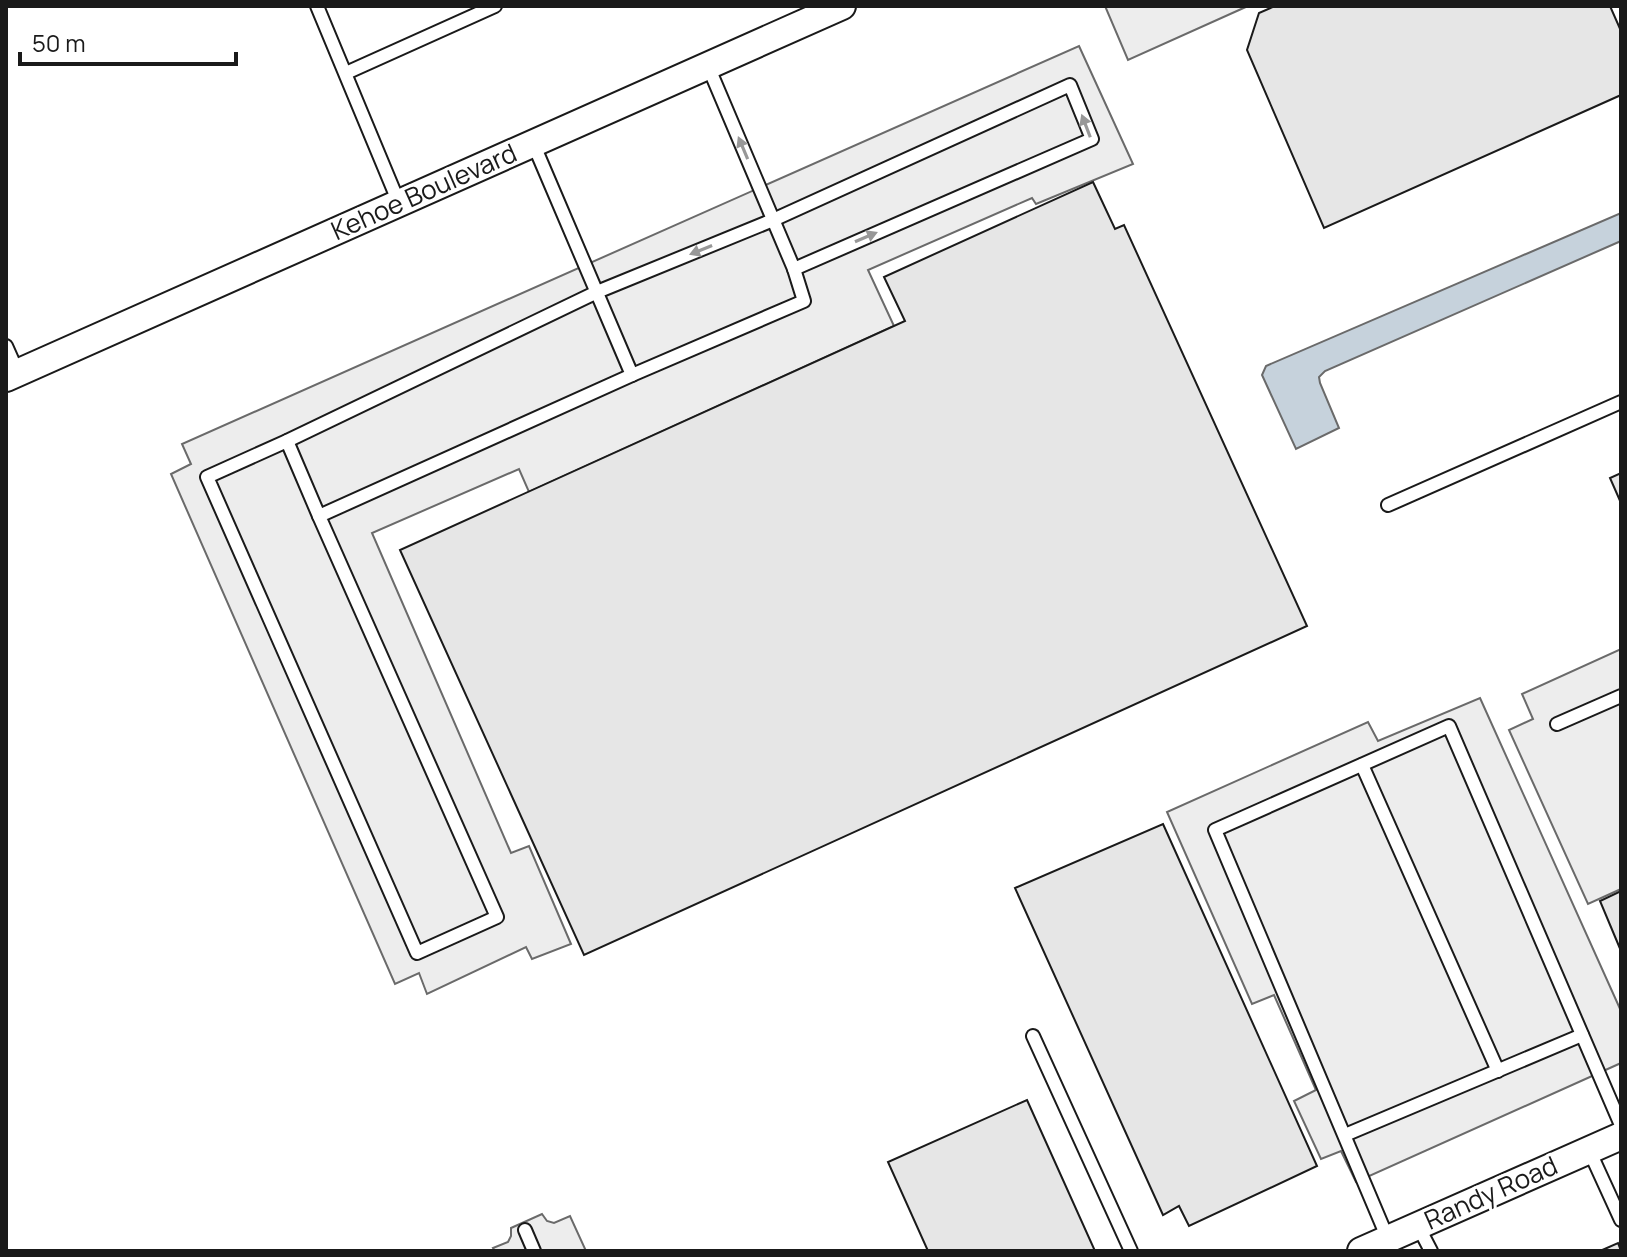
<svg xmlns="http://www.w3.org/2000/svg" width="1627" height="1257" viewBox="0 0 1627 1257" font-family="Manrope,sans-serif">
  <rect width="100%" height="100%" fill="#fff"/>
  <g fill="#ededed" stroke="#6a6a6a" stroke-width="2">
    <polygon points="1105,6 1248,6 1128,60"/>
    <polygon points="1079,46 1133,164 1036,204 1032,198 868,270 894,326 529,492 519,469 372,533 511,853 529,846 571,944 532,959 526,947 427,994 419,973 395,984 171,474 191,464 182,444"/>
    <polygon points="1621,649 1621,889 1588,904 1509,730 1533,719 1522,694"/>
    <polygon points="1480,698 1621,1011 1621,1063 1356,1182 1341,1151 1321,1159 1294,1101 1316,1090 1274,995 1252,1004 1167,812 1368,722 1378,741"/>
    <polygon points="542,1214 547,1221 554,1223 570,1216 586,1251 495,1251 493,1248 508,1242 511,1236 511,1228"/>
  </g>
  <polygon fill="#c6d2dc" stroke="#6a6a6a" stroke-width="2" points="1621,213 1621,241 1325,371 1319,377 1320,383 1339,428 1296,449 1262,375 1266,366"/>
  <g fill="#e6e6e6" stroke="#1a1a1a" stroke-width="2">
    <polygon points="1275,6 1610,6 1621,31 1621,95 1324,228 1247,50 1259,13"/>
    <polygon points="1093,182 1115,229 1124,225 1307,626 584,955 400,550 905,321 884,277"/>
    <polygon points="1621,473 1621,503 1610,478"/>
    <polygon points="1163,824 1317,1166 1189,1226 1179,1206 1163,1215 1015,888"/>
    <polygon points="1621,891 1621,951 1600,901"/>
    <polygon points="1027,1100 1095,1251 928,1251 888,1162"/>
    <polygon points="1618,1243 1621,1251 1600,1251"/>
  </g>
  <g fill="none" stroke-linecap="round" stroke-linejoin="round">
    <g stroke="#1a1a1a" stroke-width="16">
      <g id="service">
        <polyline points="317,6 399,203"/>
        <polyline points="346,73 495,6"/>
        <polyline points="533,143 632,375 319,516 497,917 417,953 207,477 287,441 597,292 773,220 1070,85 1092,139 794,269"/>
        <polyline points="6,346 18,373"/>
        <polyline points="632,375 804,301 794,269 708,66"/>
        <polyline points="287,441 319,516"/>
        <polyline points="1388,505 1621,402"/>
        <polyline points="1557,724 1621,696"/>
        <polyline points="1362,765 1498,1071"/>
        <polyline points="1033,1036 1131,1251"/>
        <polyline points="1345,1135 1582,1035"/>
        <polyline points="1589,1150 1621,1220"/>
        <polyline points="1418,1226 1431,1251"/>
        <polyline points="525,1230 534,1251"/>
        <polyline points="1388,1239 1215,830 1449,726 1621,1125"/>
      </g>
    </g>
    <g stroke="#1a1a1a" stroke-width="30">
      <g id="minor">
        <polyline points="6,378 842,6"/>
        <polyline points="1361,1251 1621,1136"/>
      </g>
    </g>
    <use href="#service" stroke="#fff" stroke-width="12"/>
    <use href="#minor" stroke="#fff" stroke-width="26"/>
  </g>
  <defs><path id="oneway-solid" d="M-6-.8H1V-3.2L6.5 0L1 3.2V.8H-6Z" transform="scale(2)"/></defs>
  <g fill="#989898">
    <use href="#oneway-solid" transform="translate(1086 126) rotate(-111)"/>
    <use href="#oneway-solid" transform="translate(743 148) rotate(-113)"/>
    <use href="#oneway-solid" transform="translate(866 237) rotate(-23)"/>
    <use href="#oneway-solid" transform="translate(701 250) rotate(158)"/>
  </g>
  <g text-anchor="middle" stroke-width="6" stroke-linejoin="round" paint-order="stroke">
    <g font-size="26" fill="#1a1a1a" stroke="#fff">
      <text transform="translate(424 192) rotate(-24)" y="9">Kehoe Boulevard</text>
      <text transform="translate(1491 1193) rotate(-24)" y="9">Randy Road</text>
    </g>
  </g>
  <rect width="1627" height="1257" fill="none" stroke="#1a1a1a" stroke-width="16"/>
  <path d="M20 52v12h216v-12" fill="none" stroke="#1a1a1a" stroke-width="4"/>
  <text x="32" y="52" font-size="24" fill="#1a1a1a" stroke="#ffffff" stroke-width="6" paint-order="stroke">50 m</text>
</svg>
